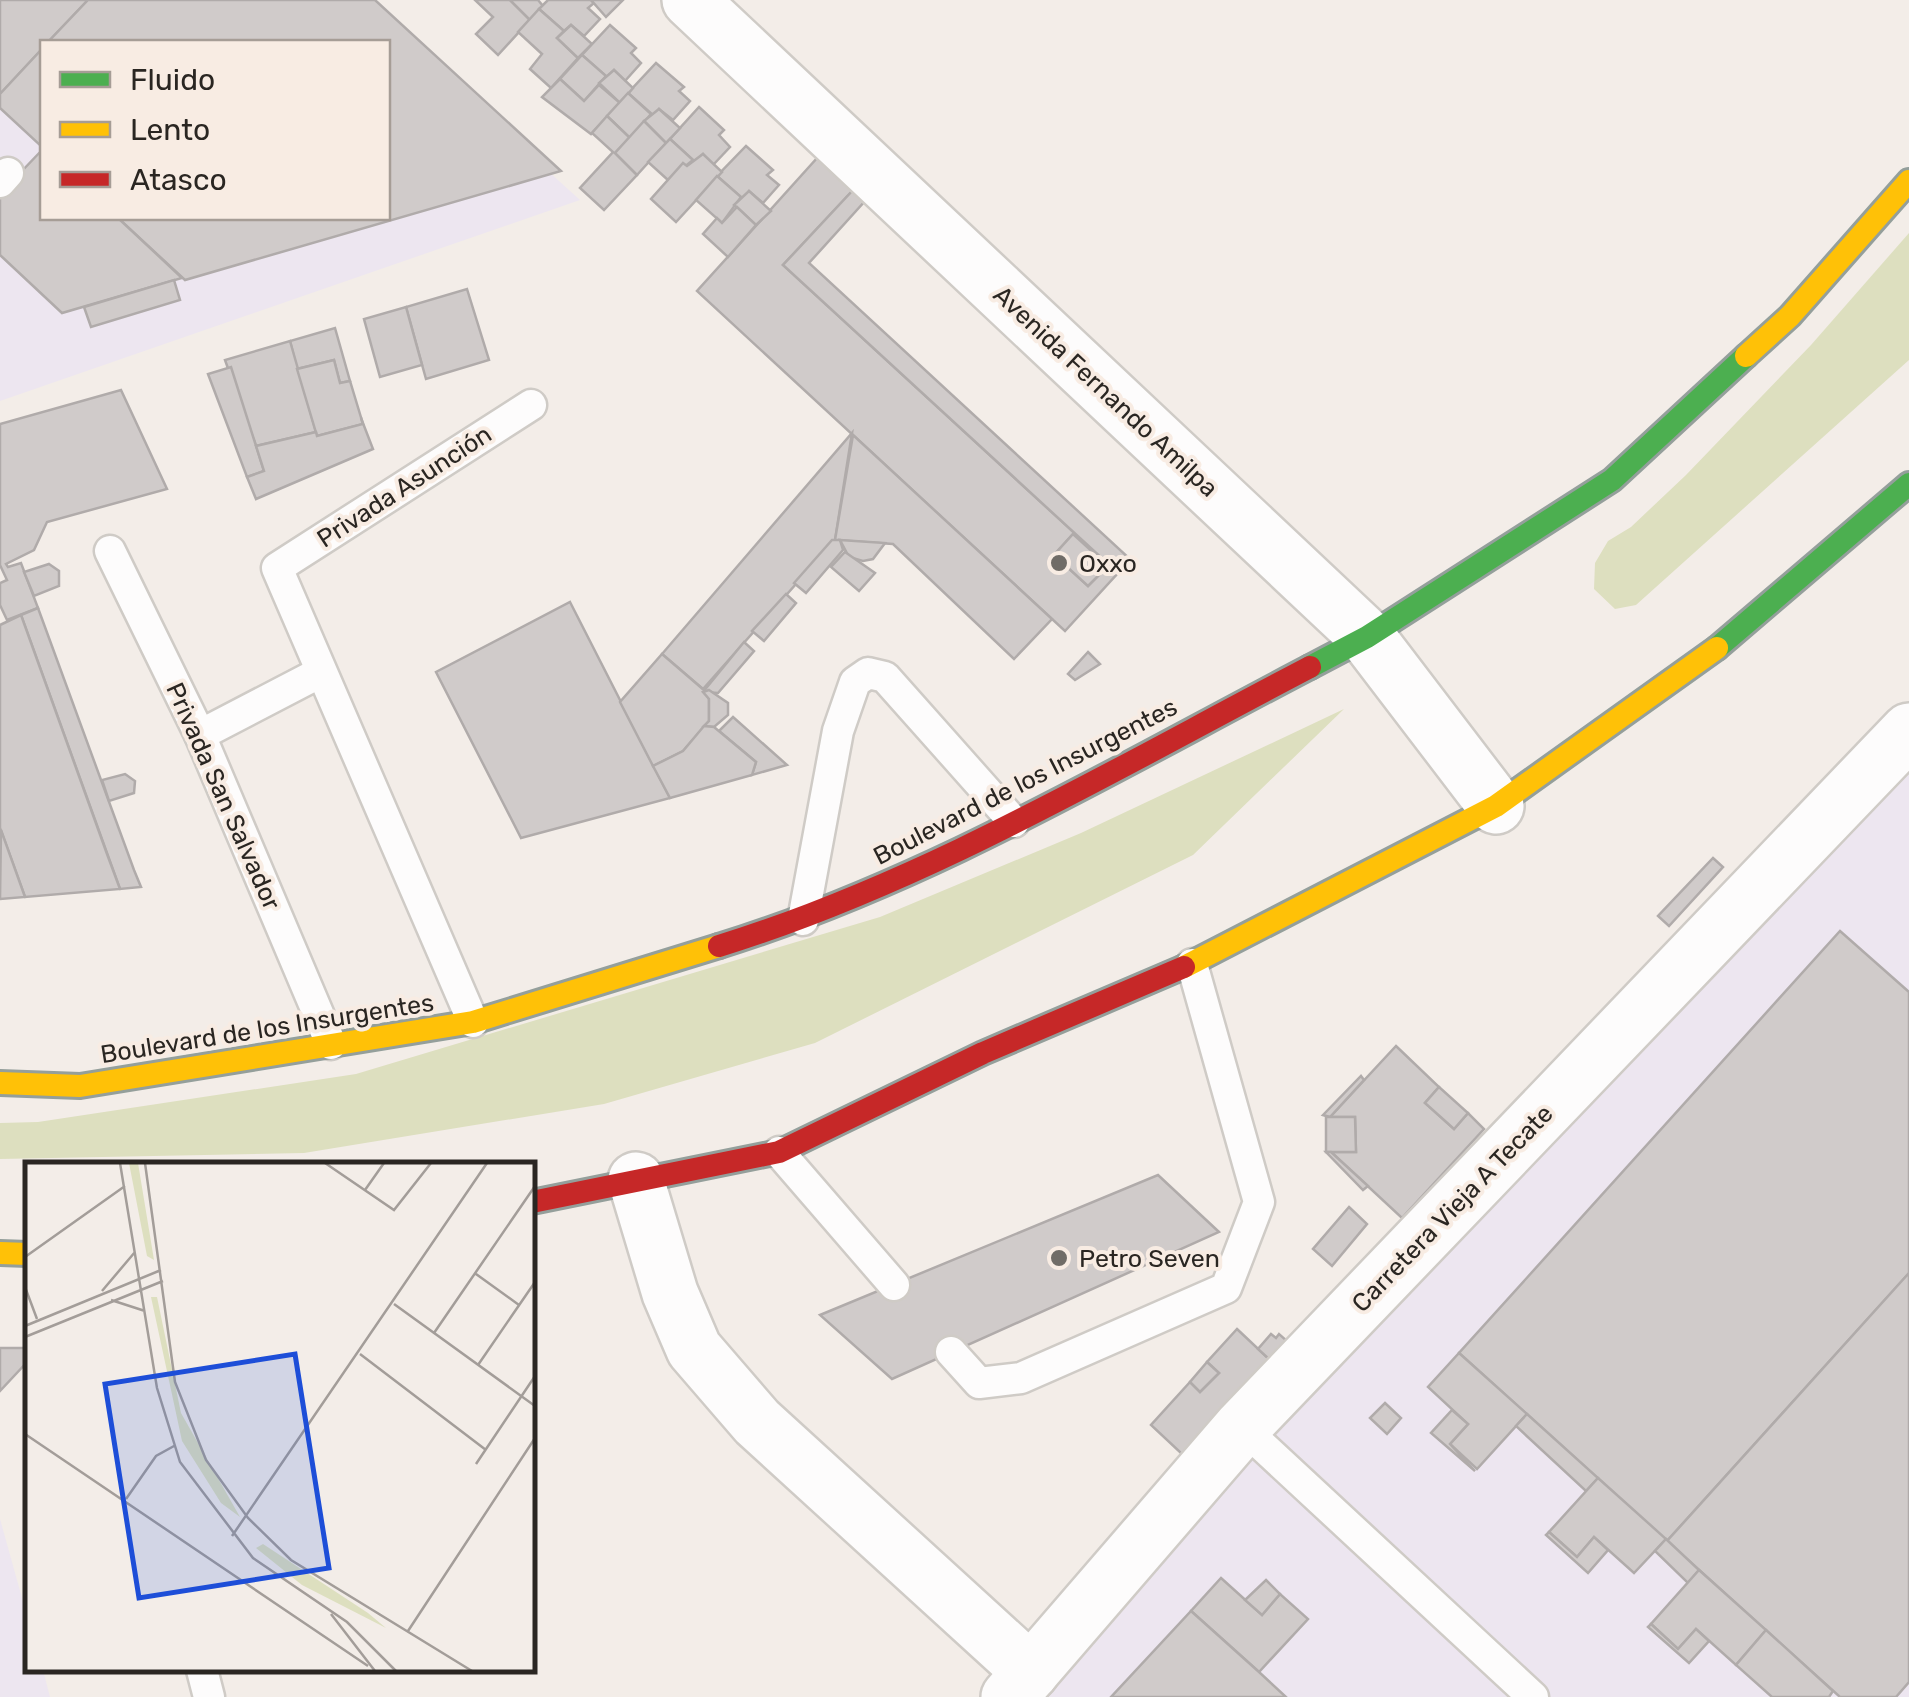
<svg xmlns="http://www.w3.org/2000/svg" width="1909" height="1697" viewBox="0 0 1909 1697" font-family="Rubik,sans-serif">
  <rect width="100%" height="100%" fill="#f3ede8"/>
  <g fill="#ede6f0" fill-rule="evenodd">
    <path d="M0,0H359L580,200L0,401ZM42,42H388V218H42Z"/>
    <polygon points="1909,762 1909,1697 1022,1697"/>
    <polygon points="0,1519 27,1616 28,1670 43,1670 50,1697 0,1697"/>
  </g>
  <g fill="#dddfbf">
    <polygon points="1909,233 1909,360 1636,605 1615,609 1594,589 1595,563 1608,541 1631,527 1686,475 1811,345"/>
    <polygon points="1344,709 1193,855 815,1043 604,1104 304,1153 0,1159 0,1123 38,1122 356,1074 880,917 1081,833"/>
  </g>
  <g fill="#d0cbca" stroke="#b0abaa" stroke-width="2.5" fill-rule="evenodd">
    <polygon points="0,0 88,0 48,42 42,42 42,49 0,94"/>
    <polygon points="88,0 375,0 561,171 185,280 118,218 388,218 388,42 48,42"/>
    <polygon points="475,0 510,0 530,20 498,55 476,34 493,17"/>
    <polygon points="510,0 538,0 543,6 530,20"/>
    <polygon points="548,0 591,0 594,3 588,8 600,19 584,36 571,25 564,31 539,9"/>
    <polygon points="591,0 623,0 606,17"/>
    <polygon points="539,9 564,31 557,38 578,58 551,88 530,69 542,54 518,32"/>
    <polygon points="571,25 592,44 578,58 557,38"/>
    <polygon points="610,25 636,48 631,53 641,63 625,81 614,70 607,77 582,55"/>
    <polygon points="42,49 42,147 0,108 0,94"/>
    <polygon points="582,55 606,76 584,101 560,79"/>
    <polygon points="656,63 684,87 679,91 690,101 673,120 659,109 654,116 628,93"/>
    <polygon points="614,70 633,88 620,103 599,83"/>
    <polygon points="560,79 584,101 599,85 620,103 591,134 542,97"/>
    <polygon points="628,93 651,114 630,138 607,116"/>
    <polygon points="699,107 724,130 719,135 730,147 713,165 703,154 695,162 670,139"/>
    <polygon points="659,109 680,128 666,143 644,121"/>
    <polygon points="607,116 630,138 615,153 637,175 604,210 580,188 613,152 592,133"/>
    <polygon points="644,121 666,143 637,175 615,153"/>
    <polygon points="670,139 693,160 668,180 648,162"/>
    <polygon points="746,146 773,170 767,175 779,185 763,203 749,191 743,199 717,176"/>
    <polygon points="42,150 42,218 118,218 182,278 62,313 0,255 0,194"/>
    <polygon points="703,154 722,172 676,222 651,199 683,163 687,166"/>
    <path d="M818,157L854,189L783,265L1118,573L1065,631L697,291ZM1073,534L1108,566L1088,586L1054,555Z"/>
    <polygon points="717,176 741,197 722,223 696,200"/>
    <polygon points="854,189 865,201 809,263 1131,560 1118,573 783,265"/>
    <polygon points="749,191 771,211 756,225 734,205"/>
    <polygon points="737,207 756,225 728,257 703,234 717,218 722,223"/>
    <polygon points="174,280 180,300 91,327 84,307"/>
    <polygon points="467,289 489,360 426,379 406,307"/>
    <polygon points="406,307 422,365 380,377 364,319"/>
    <polygon points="335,328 350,381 340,383 334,360 297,369 290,341"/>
    <polygon points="290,341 316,432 256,446 225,360"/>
    <polygon points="334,360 340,383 350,381 363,424 317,436 297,369"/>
    <polygon points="231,367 264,471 247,477 208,374"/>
    <polygon points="121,390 167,489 47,522 34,550 6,564 8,567 21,563 38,608 7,620 0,605 0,583 7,580 0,565 0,424"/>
    <polygon points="361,418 373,449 256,499 247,477 264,471 256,446 316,432 317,436 363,424"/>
    <polygon points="852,433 835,540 703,689 662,654"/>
    <polygon points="853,435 1052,619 1014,659 893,544 835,540"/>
    <polygon points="1073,534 1108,566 1088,586 1054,555"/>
    <polygon points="832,540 840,540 843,550 806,593 794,583"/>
    <polygon points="840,540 885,543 873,559 863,561 849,557"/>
    <polygon points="845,552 875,573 859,591 831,567"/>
    <polygon points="49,564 59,571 59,586 34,596 24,572"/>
    <polygon points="786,594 796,603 764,641 752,631"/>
    <polygon points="570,602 670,798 521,838 436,672"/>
    <polygon points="38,608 134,870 141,887 120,889 21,615"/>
    <polygon points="21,615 107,854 120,889 25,897 0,828 0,625"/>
    <polygon points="744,642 754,651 718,693 703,692"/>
    <polygon points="1088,652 1100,664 1075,680 1068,674"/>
    <polygon points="662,654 705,691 709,699 709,721 683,751 653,766 620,702"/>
    <polygon points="709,690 728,703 728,715 714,727 704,726 709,721 709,699 703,692"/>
    <polygon points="733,717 787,765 752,775 756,762 719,731"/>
    <polygon points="704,726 714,727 756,762 752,775 670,798 653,766 683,751"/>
    <polygon points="125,774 135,781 134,793 109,801 102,780"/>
    <polygon points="1,830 25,897 0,899"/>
    <polygon points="1713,858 1723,867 1669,926 1658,916"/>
    <polygon points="1840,931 1909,992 1909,1273 1667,1541 1459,1353"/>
    <polygon points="1396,1046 1439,1087 1425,1103 1454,1129 1468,1113 1484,1129 1402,1218 1331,1152 1356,1152 1355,1117 1330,1117"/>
    <polygon points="1361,1076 1364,1080 1330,1117 1323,1115"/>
    <polygon points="1439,1087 1468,1113 1454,1129 1425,1103"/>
    <polygon points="1326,1117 1355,1117 1356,1152 1326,1152"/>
    <polygon points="1326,1152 1331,1152 1368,1186 1363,1190"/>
    <polygon points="1158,1175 1219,1232 892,1379 820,1315"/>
    <polygon points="1349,1207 1367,1224 1332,1266 1313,1249"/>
    <polygon points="1909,1273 1909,1682 1896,1697 1840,1697 1667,1541"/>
    <polygon points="1237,1329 1270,1360 1182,1454 1151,1425 1190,1382 1200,1392 1219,1373 1207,1362"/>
    <polygon points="1271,1334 1276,1338 1279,1334 1287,1341 1270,1360 1258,1349"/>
    <polygon points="0,1348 28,1348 28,1361 0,1391"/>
    <polygon points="1459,1353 1527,1414 1477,1469 1450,1444 1468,1424 1428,1387"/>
    <polygon points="1207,1362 1219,1373 1200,1392 1190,1382"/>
    <polygon points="1385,1403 1401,1418 1387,1434 1370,1418"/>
    <polygon points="1452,1410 1468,1424 1450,1444 1475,1471 1431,1433"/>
    <polygon points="1527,1414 1598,1478 1586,1491 1516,1426"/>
    <polygon points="1598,1478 1666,1539 1634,1573 1594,1537 1577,1557 1549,1532"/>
    <polygon points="1549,1532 1577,1557 1594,1537 1608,1550 1588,1573 1546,1535"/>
    <polygon points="1666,1539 1699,1570 1688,1583 1655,1551"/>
    <polygon points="1699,1570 1766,1630 1736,1665 1696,1629 1678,1649 1651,1624"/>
    <polygon points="1221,1578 1262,1615 1280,1594 1308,1619 1259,1672 1191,1611"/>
    <polygon points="1266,1580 1280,1594 1262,1615 1245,1600"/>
    <polygon points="1191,1611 1259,1672 1286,1697 1111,1697"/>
    <polygon points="1651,1624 1678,1649 1696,1629 1709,1641 1689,1663 1648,1627"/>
    <polygon points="1766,1630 1833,1691 1829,1697 1772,1697 1736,1665"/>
  </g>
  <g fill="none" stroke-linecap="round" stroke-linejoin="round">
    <g stroke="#cfcbc6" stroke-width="35">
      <g id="lane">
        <polyline points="0,182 8,173"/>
        <polyline points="110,551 200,735 331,1044"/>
        <polyline points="200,735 321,672"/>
        <polyline points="803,920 838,731 855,682 868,673 885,677 1014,822"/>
        <polyline points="473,1022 277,568 531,405"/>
        <polyline points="779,1152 894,1285"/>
        <polyline points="951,1352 979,1383 1021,1378 1226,1288 1259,1202 1192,964"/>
        <polyline points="1242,1427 1533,1697"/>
        <polyline points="202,1670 209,1697"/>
      </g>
    </g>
    <g stroke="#cfcbc6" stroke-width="60">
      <g id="street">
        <polyline points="690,0 1367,637 1496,806"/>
        <polyline points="636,1180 670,1293 694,1349 757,1422 1031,1672"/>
        <polyline points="1009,1697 1242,1427 1909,731"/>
      </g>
    </g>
    <g stroke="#949f9b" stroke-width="28">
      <g id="fast">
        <polyline points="1717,648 1909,484"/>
        <polyline points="1310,667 1367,637 1612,480 1746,356"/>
      </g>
    </g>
    <g stroke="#949f9b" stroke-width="28">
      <g id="slow">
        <polyline points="1746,356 1790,316 1909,181"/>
        <polyline points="1184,967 1496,806 1717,648"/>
        <polyline points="0,1083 80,1086 473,1022 719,946"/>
        <polyline points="0,1253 28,1254"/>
      </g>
    </g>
    <g stroke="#949f9b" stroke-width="28">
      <g id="jam">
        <path d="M719,946C926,882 1118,767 1310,667"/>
        <polyline points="532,1202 779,1152 983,1053 1184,967"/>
      </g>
    </g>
    <use href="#lane" stroke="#fdfcfc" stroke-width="30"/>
    <use href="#street" stroke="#fdfcfc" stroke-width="55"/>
    <use href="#fast" stroke="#4caf50" stroke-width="22"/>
    <use href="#slow" stroke="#ffc107" stroke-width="22"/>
    <use href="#jam" stroke="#c62828" stroke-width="22"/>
  </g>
  <g fill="#706c67" stroke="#f8ece3" stroke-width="4">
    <circle cx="1059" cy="563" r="10"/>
    <circle cx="1059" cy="1258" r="10"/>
  </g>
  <g text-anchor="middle" stroke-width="8" stroke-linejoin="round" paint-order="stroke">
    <g font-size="25" fill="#2a2622" stroke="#f8ece3">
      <text transform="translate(1106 391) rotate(43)" y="9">Avenida Fernando Amilpa</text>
      <text transform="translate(404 486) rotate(-33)" y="9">Privada Asunción</text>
      <text transform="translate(1025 781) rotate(-27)" y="9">Boulevard de los Insurgentes</text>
      <text transform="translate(224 796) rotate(66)" y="9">Privada San Salvador</text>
      <text transform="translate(267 1028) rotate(-9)" y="9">Boulevard de los Insurgentes</text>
      <text transform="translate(1452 1208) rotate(-46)" y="9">Carretera Vieja A Tecate</text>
    </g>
    <g font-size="25" fill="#2a2622" stroke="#f8ece3" text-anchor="start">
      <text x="1079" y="572">Oxxo</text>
      <text x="1079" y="1267">Petro Seven</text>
    </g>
  </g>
  <g transform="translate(25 1162)">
    <rect width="510" height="510" fill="#f3ede8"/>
    <path d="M104,1H113L129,98L122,94ZM126,135H132L156,251L215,355L196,341L157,279ZM238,382L343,451L361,466L277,423L231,386Z" fill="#dddfbf"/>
    <path fill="none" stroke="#a39d99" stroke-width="2.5" d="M95,1L132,226L155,300L228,396L322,460L371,509M120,1L150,220L181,298L223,356L266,398L447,509M300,1L369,48L406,1M340,28L359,1M0,95L100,24M451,112L494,143M0,125L12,157M77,129L110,90M86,138L120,149M369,142L510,244M0,164L136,108M409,171L510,24M0,175L138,119M335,192L461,288M453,203L510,120M0,272L343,504M451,302L510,214M101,337L131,294L149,284M207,374L462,1M306,452L350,509M383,469L510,276"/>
    <path fill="#1d4ed8" fill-opacity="0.15" stroke="#1d4ed8" stroke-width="5" d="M270,192L304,406L114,436L80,222Z"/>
    <rect width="510" height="510" fill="none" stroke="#2a2622" stroke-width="5"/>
  </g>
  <rect x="40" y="40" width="350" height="180" fill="#f8ece3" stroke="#a69d96" stroke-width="2.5"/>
  <rect x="60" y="72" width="50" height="15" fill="#4caf50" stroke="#a69d96" stroke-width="2.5"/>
  <text x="130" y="90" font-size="30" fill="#2a2622">Fluido</text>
  <rect x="60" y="122" width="50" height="15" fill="#ffc107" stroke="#a69d96" stroke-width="2.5"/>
  <text x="130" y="140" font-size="30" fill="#2a2622">Lento</text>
  <rect x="60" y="172" width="50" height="15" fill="#c62828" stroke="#a69d96" stroke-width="2.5"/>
  <text x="130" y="190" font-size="30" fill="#2a2622">Atasco</text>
</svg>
